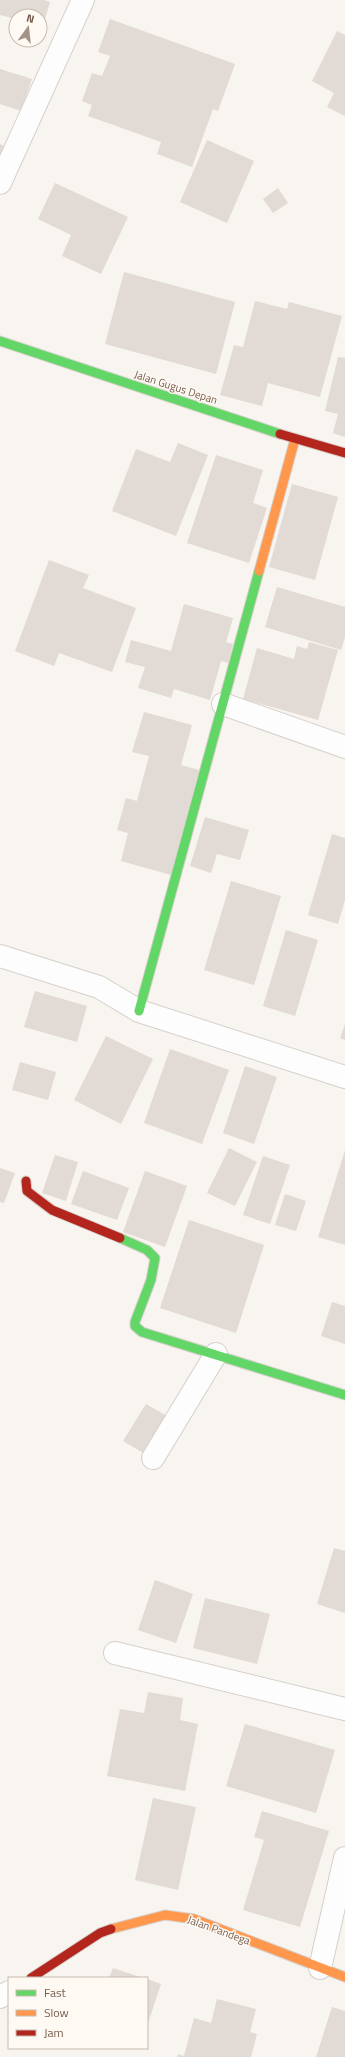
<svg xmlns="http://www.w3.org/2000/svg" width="345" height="2057" viewBox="0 0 345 2057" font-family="'Titillium Web',sans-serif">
  <rect width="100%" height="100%" fill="#f8f4ef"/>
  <g fill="#e2dad4">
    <polygon points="0,0 44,0 50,2 43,26 40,26 40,16 16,16 16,19 0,15"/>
    <polygon points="110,19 235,64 218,111 213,109 192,167 157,154 161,142 88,116 92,105 82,101 92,73 102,76 110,56 98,52"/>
    <polygon points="337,31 345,35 345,116 327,107 334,93 312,81"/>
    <polygon points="0,69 32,79 21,111 0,104"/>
    <polygon points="207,140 254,161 227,223 180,202"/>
    <polygon points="0,144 9,148 0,171"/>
    <polygon points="55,183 128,217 101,274 62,256 71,235 38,219"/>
    <polygon points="278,188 288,203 273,213 263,199"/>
    <polygon points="124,272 235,302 216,374 105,344"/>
    <polygon points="255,301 287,309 289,302 342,316 320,397 268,383 262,406 220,395 234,345 243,347"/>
    <polygon points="338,357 345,358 345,437 333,433 338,414 325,411"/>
    <polygon points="178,443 208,455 176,536 112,511 136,449 170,462"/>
    <polygon points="216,455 263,470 253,503 267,508 249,563 187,543"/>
    <polygon points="292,484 338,497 315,580 269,567"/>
    <polygon points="49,560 89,575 83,588 136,608 112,672 59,653 54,666 15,651"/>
    <polygon points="277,587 345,607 345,637 341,650 265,627"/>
    <polygon points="184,604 233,618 226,642 233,644 228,663 221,661 210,700 174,689 171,698 138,688 145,667 125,662 131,640 171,651"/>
    <polygon points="309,642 338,650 318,720 243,699 257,648 294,659 297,646 307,649"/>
    <polygon points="144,712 192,725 181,765 199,770 171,875 121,861 128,833 117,830 126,798 137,801 149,756 132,752"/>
    <polygon points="205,817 249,830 240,860 217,854 211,873 190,866"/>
    <polygon points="332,834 345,838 345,900 338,924 308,915"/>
    <polygon points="231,881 281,896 254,985 204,970"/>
    <polygon points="286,930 318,940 295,1016 263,1006"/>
    <polygon points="35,991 87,1006 77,1042 24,1027"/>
    <polygon points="345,1024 345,1040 340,1038"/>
    <polygon points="106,1036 153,1059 121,1124 74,1100"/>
    <polygon points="170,1049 229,1070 202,1144 144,1123"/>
    <polygon points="20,1062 56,1072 48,1100 12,1090"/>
    <polygon points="245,1066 277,1077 254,1144 223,1133"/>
    <polygon points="229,1148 257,1162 235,1206 207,1193"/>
    <polygon points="345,1150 345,1245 318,1237"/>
    <polygon points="55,1155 78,1162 66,1201 42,1193"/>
    <polygon points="263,1156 290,1165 270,1224 243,1215"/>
    <polygon points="0,1168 15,1173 4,1203 0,1202"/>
    <polygon points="83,1171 129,1188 117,1220 71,1204"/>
    <polygon points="145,1171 187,1186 165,1247 123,1232"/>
    <polygon points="285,1194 306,1201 296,1231 275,1225"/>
    <polygon points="189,1220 264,1245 236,1333 160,1308"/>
    <polygon points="332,1302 345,1306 345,1344 321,1336"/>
    <polygon points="146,1404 167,1416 145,1454 123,1441"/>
    <polygon points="334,1548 345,1551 345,1613 317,1604"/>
    <polygon points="155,1580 193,1594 176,1643 138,1630"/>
    <polygon points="205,1598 270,1614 257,1664 193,1648"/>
    <polygon points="148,1692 183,1698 180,1720 198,1724 185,1791 107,1776 120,1709 144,1713"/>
    <polygon points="245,1724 335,1750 316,1813 226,1786"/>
    <polygon points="153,1798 196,1807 178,1890 135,1880"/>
    <polygon points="262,1811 329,1831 300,1927 243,1910 264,1840 254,1837"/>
    <polygon points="113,1968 143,1978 109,1978"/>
    <polygon points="147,1979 161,1984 148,2023 147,2023"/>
    <polygon points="217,1999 256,2009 250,2032 257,2034 251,2057 177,2057 178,2054 184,2056 194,2018 211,2023"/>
    <polygon points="332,2007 345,2011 345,2057 316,2057"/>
  </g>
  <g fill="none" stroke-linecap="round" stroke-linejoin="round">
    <g stroke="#d5d0ca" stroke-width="24">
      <g id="street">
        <polyline points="0,183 83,0"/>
        <polyline points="223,704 345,747"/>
        <polyline points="0,956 99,987 139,1011 345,1077"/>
        <polyline points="153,1458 216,1354"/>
        <polyline points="115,1653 345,1709"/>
        <polyline points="320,1968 345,1858"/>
        <polyline points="0,1997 9,1992"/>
      </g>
    </g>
    <g stroke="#d8d1cb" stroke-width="11">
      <g id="fast">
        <polyline points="0,341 280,434"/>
        <polyline points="139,1011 259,571"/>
        <polyline points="120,1238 147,1250 155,1258 151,1280 135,1322 135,1326 142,1332 345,1395"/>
      </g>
    </g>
    <g stroke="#d8d1cb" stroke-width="11">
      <g id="slow">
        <polyline points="259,571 295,439"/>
        <polyline points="111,1929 165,1915 194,1919 345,1977"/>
      </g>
    </g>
    <g stroke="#d8d1cb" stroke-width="11">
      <g id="jam">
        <polyline points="280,434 345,453"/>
        <polyline points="26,1181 27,1191 52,1210 120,1238"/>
        <polyline points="31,1978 100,1933 111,1929"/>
      </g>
    </g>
    <use href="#street" stroke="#fefdfd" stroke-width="22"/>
    <use href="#fast" stroke="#63d668" stroke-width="9"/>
    <use href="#slow" stroke="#ff974d" stroke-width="9"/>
    <use href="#jam" stroke="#b3261e" stroke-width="9"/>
  </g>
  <g text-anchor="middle" stroke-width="3" stroke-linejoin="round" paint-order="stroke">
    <g font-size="11" fill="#765d4f" stroke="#fef9f2">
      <text transform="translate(176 387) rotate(18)" y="4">Jalan Gugus Depan</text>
      <text transform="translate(219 1930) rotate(20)" y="4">Jalan Pandega</text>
    </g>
  </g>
  <rect x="8" y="1977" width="140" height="72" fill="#fef9f2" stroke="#c8bbb1"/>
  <rect x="16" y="1990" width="20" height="6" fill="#63d668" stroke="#c8bbb1"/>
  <text x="44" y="1997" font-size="12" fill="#765d4f">Fast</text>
  <rect x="16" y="2010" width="20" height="6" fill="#ff974d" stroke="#c8bbb1"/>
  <text x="44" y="2017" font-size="12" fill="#765d4f">Slow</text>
  <rect x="16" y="2030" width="20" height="6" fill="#b3261e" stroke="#c8bbb1"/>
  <text x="44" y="2037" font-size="12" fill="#765d4f">Jam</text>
  <g transform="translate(28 28) rotate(15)"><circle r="19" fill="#fef9f2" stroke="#c8bbb1"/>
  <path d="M0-3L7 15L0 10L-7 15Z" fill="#a49287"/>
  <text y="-6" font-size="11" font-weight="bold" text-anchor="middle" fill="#765d4f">N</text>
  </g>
</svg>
